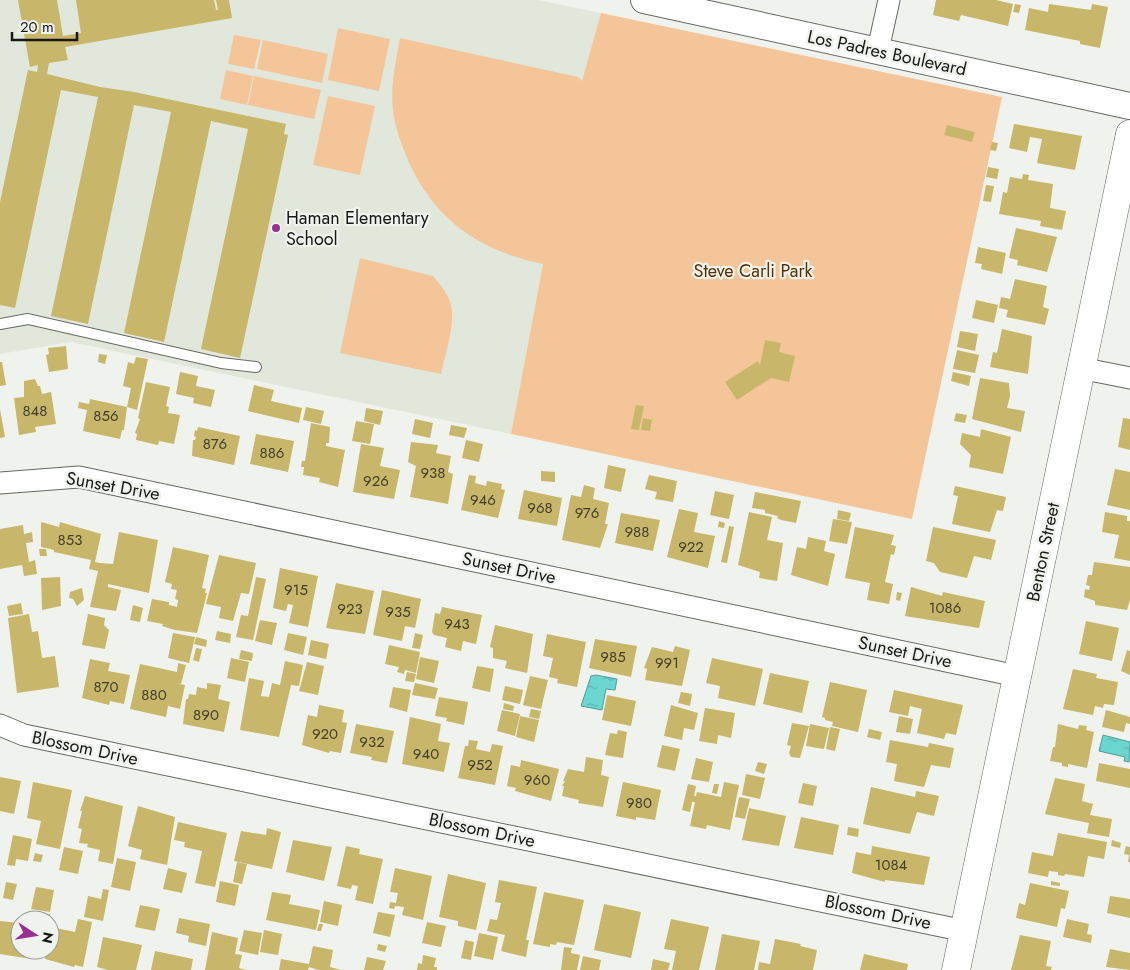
<svg xmlns="http://www.w3.org/2000/svg" width="1130" height="970" viewBox="0 0 1130 970" font-family="Jost,sans-serif">
  <defs>
    <pattern id="water-ripples" width="26" height="14" patternUnits="userSpaceOnUse" patternTransform="scale(1.25)"><rect width="26" height="14" fill="#6bd5d0"/><path d="M2 4q2-2 4 0t4 0M15 11q2-2 4 0t4 0" fill="none" stroke="#5cb6b2"/></pattern>
  </defs>
  <rect width="100%" height="100%" fill="#f0f3ed"/>
  <polygon fill="#e1e7db" points="0,0 538,0 601,13 582,82 543,264 511,434 71,342 0,354"/>
  <g fill="#f4c599">
    <path d="M601,13L1002,97L912,519L511,434L543,264C477,250 431,218 405,153C400,140 394,124 393,109C390,86 396,61 400,38L578,77L582,81Z"/>
    <polygon points="338,28 390,39 379,91 328,80"/>
    <polygon points="234,35 261,40 254,69 228,64"/>
    <polygon points="263,40 328,54 322,83 257,69"/>
    <polygon points="226,70 253,76 247,105 220,99"/>
    <polygon points="254,76 321,90 314,119 248,105"/>
    <polygon points="328,96 375,106 360,175 313,165"/>
    <path d="M360,258L433,276C439,283 447,292 450,302C457,320 445,355 441,374L340,353Z"/>
  </g>
  <g fill="url(#water-ripples)" stroke="#529c98">
    <polygon points="596,675 617,679 615,690 606,689 602,710 581,706 591,676"/>
    <polygon points="1103,735 1130,742 1129,762 1124,761 1125,757 1099,751"/>
  </g>
  <g fill="#c8b66a">
    <polygon points="18,0 57,0 63,36 81,33 76,0 214,0 216,10 218,10 216,0 229,0 232,18 65,47 68,60 49,63 47,74 100,87 134,92 286,124 284,134 288,135 240,358 201,349 248,129 211,121 164,342 124,333 171,112 134,105 88,324 51,316 98,97 61,90 15,308 0,305 0,202 28,70 37,72 38,65 30,67"/>
    <polygon points="936,0 996,0 1013,4 1008,26 961,15 959,21 933,15"/>
    <polygon points="1015,4 1021,5 1019,13 1013,12"/>
    <polygon points="1049,4 1091,10 1092,4 1108,7 1100,48 1080,44 1080,41 1025,30 1029,8 1048,12"/>
    <polygon points="1014,124 1082,136 1075,170 1037,163 1042,139 1030,137 1027,152 1009,148"/>
    <polygon points="947,125 975,132 972,142 944,135"/>
    <polygon points="992,142 998,143 996,151 990,150"/>
    <polygon points="988,167 999,169 997,179 986,177"/>
    <polygon points="1023,174 1029,175 1028,180 1053,184 1050,208 1066,211 1062,230 1040,226 1041,221 999,214 1003,192 1007,193 1010,177 1022,179"/>
    <polygon points="986,185 994,186 991,202 983,201"/>
    <polygon points="1016,228 1057,237 1047,272 1017,265 1018,260 1009,258"/>
    <polygon points="978,247 1006,253 1002,274 981,269 982,264 975,263"/>
    <polygon points="1015,279 1047,286 1043,307 1049,309 1045,325 1006,317 1008,310 999,308 1001,297 1010,299"/>
    <polygon points="976,300 998,305 994,323 972,318"/>
    <polygon points="1002,329 1032,336 1028,374 990,367 993,352 997,353"/>
    <polygon points="960,331 978,334 975,351 957,347"/>
    <polygon points="765,340 781,343 779,352 795,356 789,382 771,378 737,400 725,382 758,361 760,365"/>
    <polygon points="66,346 68,369 49,372 46,355 49,354 48,348"/>
    <polygon points="957,350 979,355 975,373 953,369"/>
    <polygon points="99,354 107,355 105,364 98,362"/>
    <polygon points="136,357 148,359 137,410 127,407 131,388 123,386 128,362 134,364"/>
    <polygon points="0,362 2,362 6,385 0,386"/>
    <polygon points="180,372 198,376 196,386 215,390 211,407 193,403 194,398 176,394"/>
    <polygon points="953,372 971,376 969,386 951,381"/>
    <polygon points="980,378 1009,383 1010,396 1007,408 1025,411 1021,432 972,419"/>
    <polygon points="35,379 38,386 40,386 42,394 51,392 56,424 35,427 36,432 19,435 14,398 24,397 24,381"/>
    <polygon points="146,382 170,387 166,406 169,407 168,413 180,415 174,444 159,441 158,445 136,440 137,434 135,433 140,419 138,418"/>
    <polygon points="254,385 274,390 271,401 302,408 299,423 248,411"/>
    <polygon points="90,399 127,407 124,430 122,430 120,439 83,431 87,410 78,408 79,402 89,404"/>
    <polygon points="636,405 644,406 639,430 631,429"/>
    <polygon points="306,407 324,411 321,424 303,420"/>
    <polygon points="366,408 383,411 380,425 364,421"/>
    <polygon points="0,409 5,437 0,438"/>
    <polygon points="956,413 967,415 965,423 954,421"/>
    <polygon points="643,418 652,420 650,431 641,430"/>
    <polygon points="1123,418 1130,419 1130,450 1118,447"/>
    <polygon points="415,419 433,423 430,438 412,434"/>
    <polygon points="356,421 374,424 370,444 352,441"/>
    <polygon points="311,423 330,427 329,443 326,443 326,446 345,450 338,487 319,482 320,478 303,475 304,467 301,467 302,461 305,461"/>
    <polygon points="451,425 467,428 464,438 449,435"/>
    <polygon points="198,427 240,436 234,465 192,456 193,440 195,440 196,437 194,436 195,430 197,431"/>
    <polygon points="981,429 1011,437 1003,474 969,467 971,455 960,444 962,433 980,437"/>
    <polygon points="256,434 294,441 288,472 250,464"/>
    <polygon points="466,440 483,444 479,462 462,458"/>
    <polygon points="411,442 438,445 436,453 451,456 448,472 453,474 448,504 410,497 416,466 408,462"/>
    <polygon points="361,444 384,448 380,466 400,470 394,499 353,492"/>
    <polygon points="608,465 626,469 621,492 604,488"/>
    <polygon points="1115,469 1130,472 1130,510 1107,505"/>
    <polygon points="541,471 555,472 555,482 541,481"/>
    <polygon points="469,475 476,476 475,483 486,486 487,481 502,484 501,489 505,490 498,518 461,510"/>
    <polygon points="649,475 677,481 673,502 655,499 657,492 645,489"/>
    <polygon points="584,485 595,488 593,499 609,503 605,524 608,524 600,548 562,540 571,495 581,497"/>
    <polygon points="955,486 1006,497 1003,511 997,510 990,532 952,524 958,496 953,495"/>
    <polygon points="524,490 562,498 557,526 518,519"/>
    <polygon points="715,491 734,495 729,519 710,515"/>
    <polygon points="755,492 801,501 796,523 781,520 777,518 778,516 765,513 765,510 752,508"/>
    <polygon points="679,509 698,513 694,532 715,536 708,568 667,557"/>
    <polygon points="838,510 851,513 849,521 837,519"/>
    <polygon points="749,512 772,517 767,540 783,543 777,581 759,578 760,572 738,565"/>
    <polygon points="1105,512 1127,516 1127,521 1130,521 1130,561 1114,558 1119,535 1102,532"/>
    <polygon points="621,513 660,520 653,551 615,543"/>
    <polygon points="833,519 852,522 847,544 829,541"/>
    <polygon points="719,521 725,523 724,528 718,527"/>
    <polygon points="41,522 59,527 60,522 101,534 95,562 100,563 113,564 119,532 158,540 149,593 108,584 108,587 121,590 116,611 90,607 98,571 89,569 91,560 54,552 54,550 41,547"/>
    <polygon points="23,525 24,534 32,532 33,542 26,543 29,562 35,560 37,574 24,576 22,565 0,569 0,529"/>
    <polygon points="729,526 734,527 727,563 721,562"/>
    <polygon points="855,527 894,535 891,545 896,546 894,555 891,554 885,582 893,584 889,604 867,600 870,583 845,578"/>
    <polygon points="933,527 996,540 991,560 974,556 967,578 940,572 934,563 926,561"/>
    <polygon points="808,537 826,541 824,551 835,554 828,586 791,575 797,547 806,549"/>
    <polygon points="173,547 209,555 202,588 206,589 205,593 207,593 197,633 175,630 162,626 163,624 147,621 152,599 169,602 169,605 177,607 178,600 175,599 177,590 171,589 172,584 165,582"/>
    <polygon points="39,549 46,549 47,556 40,556"/>
    <polygon points="219,555 256,563 249,594 241,593 233,621 219,618 221,607 206,604"/>
    <polygon points="1094,562 1130,567 1130,600 1127,610 1095,605 1095,601 1084,597 1085,589 1089,590 1090,586 1086,585 1088,575 1092,575"/>
    <polygon points="280,568 318,576 308,627 289,623 293,605 288,604 286,611 273,608"/>
    <polygon points="60,577 61,606 42,610 41,578"/>
    <polygon points="256,577 266,579 253,640 236,637 241,615 248,616"/>
    <polygon points="336,583 374,591 365,634 326,628"/>
    <polygon points="911,587 942,596 943,592 985,601 979,628 905,616"/>
    <polygon points="82,588 84,600 77,606 73,599 69,598 70,592"/>
    <polygon points="382,590 421,599 415,628 405,626 402,641 373,635"/>
    <polygon points="897,592 902,593 900,601 896,600"/>
    <polygon points="21,603 23,614 9,616 7,606"/>
    <polygon points="133,605 143,608 140,622 130,620"/>
    <polygon points="442,607 482,615 476,644 463,641 461,651 445,647 447,638 434,635 432,632 435,613 440,614"/>
    <polygon points="29,614 32,632 38,631 42,658 55,656 59,687 17,693 8,618"/>
    <polygon points="88,614 105,618 104,625 109,630 105,649 82,645"/>
    <polygon points="260,620 277,623 272,645 255,641"/>
    <polygon points="1086,621 1119,628 1112,661 1079,654"/>
    <polygon points="495,625 533,634 527,673 505,668 507,661 493,658 493,648 490,647"/>
    <polygon points="217,631 231,634 230,643 215,640"/>
    <polygon points="173,633 195,637 189,663 168,658"/>
    <polygon points="288,633 307,637 303,655 284,650"/>
    <polygon points="415,633 423,635 420,649 412,648"/>
    <polygon points="547,634 586,642 577,687 557,683 558,679 549,677 553,658 543,656"/>
    <polygon points="196,637 207,640 206,647 194,644"/>
    <polygon points="595,639 637,646 631,677 589,668"/>
    <polygon points="311,640 329,644 326,659 308,655"/>
    <polygon points="389,645 420,652 416,673 405,670 404,674 397,672 399,667 385,664"/>
    <polygon points="675,646 690,650 682,686 645,680 647,669 644,668 652,647 673,652"/>
    <polygon points="196,648 202,649 199,662 193,660"/>
    <polygon points="241,650 253,653 252,661 239,659"/>
    <polygon points="1127,650 1130,651 1130,675 1121,671"/>
    <polygon points="420,657 439,661 434,683 416,679"/>
    <polygon points="231,658 249,662 245,682 227,678"/>
    <polygon points="712,658 763,669 755,706 718,698 720,686 706,683"/>
    <polygon points="90,659 110,663 108,671 130,675 124,704 110,701 109,705 82,698"/>
    <polygon points="285,661 303,665 299,686 291,685 279,737 240,730 249,678 264,681 261,696 269,697 272,683 280,685"/>
    <polygon points="307,662 324,666 318,695 299,691"/>
    <polygon points="178,663 186,665 181,684 173,683 185,685 180,709 168,706 166,717 130,709 140,664 177,672"/>
    <polygon points="477,666 494,669 490,692 472,688"/>
    <polygon points="1073,669 1097,674 1096,678 1118,682 1114,705 1104,704 1103,708 1095,706 1093,715 1063,709"/>
    <polygon points="407,672 416,674 414,682 405,681"/>
    <polygon points="770,673 809,681 802,713 763,704"/>
    <polygon points="530,676 548,680 541,709 523,705"/>
    <polygon points="830,682 867,690 858,732 832,726 833,722 825,720 825,718 822,717"/>
    <polygon points="207,683 221,685 218,699 230,702 224,732 183,724 186,699 188,699 189,694 196,695 197,687 207,689"/>
    <polygon points="415,683 438,688 435,699 412,695"/>
    <polygon points="505,686 523,690 520,704 502,700"/>
    <polygon points="393,687 411,690 407,712 389,707"/>
    <polygon points="894,690 963,705 956,735 946,733 944,739 917,733 922,709 910,706 908,716 889,712"/>
    <polygon points="681,692 692,694 690,706 678,703"/>
    <polygon points="607,695 636,701 631,726 602,720"/>
    <polygon points="439,697 468,702 464,725 446,721 447,718 435,716"/>
    <polygon points="504,703 514,706 513,711 503,709"/>
    <polygon points="319,705 344,710 342,722 347,723 341,753 330,751 329,753 302,745 308,715 317,717"/>
    <polygon points="671,705 698,713 694,730 684,728 682,740 664,736"/>
    <polygon points="705,708 735,713 731,738 718,735 717,744 699,741"/>
    <polygon points="531,709 541,711 539,719 529,717"/>
    <polygon points="502,710 520,714 515,736 497,731"/>
    <polygon points="1106,710 1130,717 1130,724 1126,723 1124,732 1102,727"/>
    <polygon points="520,716 539,720 534,742 516,737"/>
    <polygon points="899,716 913,719 910,734 896,732"/>
    <polygon points="410,717 441,724 438,741 450,743 444,772 402,764"/>
    <polygon points="792,723 809,726 800,758 791,757 789,753 791,746 787,745"/>
    <polygon points="356,724 394,731 387,763 371,760 372,757 350,753"/>
    <polygon points="810,724 829,728 824,749 806,746"/>
    <polygon points="1058,724 1078,729 1079,725 1087,726 1086,730 1094,732 1087,768 1068,764 1068,767 1062,766 1062,763 1050,761 1053,747 1055,747"/>
    <polygon points="830,727 840,729 835,751 826,749"/>
    <polygon points="869,729 882,732 880,740 867,737"/>
    <polygon points="618,730 627,732 623,758 605,755 610,733 617,734"/>
    <polygon points="469,740 478,741 476,749 490,752 492,744 503,746 495,785 458,778 465,746 468,746"/>
    <polygon points="890,740 928,747 929,743 954,748 950,768 931,765 924,787 894,781 897,764 886,762"/>
    <polygon points="662,745 680,749 675,771 657,767"/>
    <polygon points="586,757 603,760 601,775 609,777 603,807 578,803 579,800 562,796 564,786 562,786 565,781 563,781 568,769 584,772"/>
    <polygon points="696,758 713,762 709,782 691,779"/>
    <polygon points="521,760 559,769 551,801 515,791 516,788 507,786 511,765 520,767"/>
    <polygon points="758,762 767,764 764,774 755,771"/>
    <polygon points="1099,763 1130,769 1130,788 1096,781"/>
    <polygon points="746,774 765,778 760,799 742,795"/>
    <polygon points="0,777 21,781 14,814 0,811"/>
    <polygon points="1055,778 1085,784 1082,801 1093,804 1090,815 1112,819 1109,837 1087,833 1089,823 1045,814"/>
    <polygon points="33,782 72,790 60,849 36,844 41,821 27,818"/>
    <polygon points="623,782 661,790 655,820 636,817 636,820 616,816"/>
    <polygon points="724,782 739,785 730,830 707,825 706,829 690,826 695,802 692,802 690,812 682,810 688,784 696,786 694,796 696,796 697,792 721,797"/>
    <polygon points="803,783 817,786 813,806 798,803"/>
    <polygon points="714,784 719,784 717,794 712,793"/>
    <polygon points="871,787 915,797 916,791 939,796 934,816 917,812 910,834 863,824"/>
    <polygon points="85,796 123,806 113,864 98,861 100,850 87,847 88,844 79,843 82,829 78,828 82,811 80,811"/>
    <polygon points="739,797 750,799 745,819 735,817"/>
    <polygon points="138,806 175,817 167,865 140,859 142,850 128,846"/>
    <polygon points="749,808 786,816 779,846 742,840"/>
    <polygon points="801,817 839,825 833,855 794,848"/>
    <polygon points="178,822 227,833 215,887 195,883 202,851 184,847 185,842 174,840"/>
    <polygon points="848,827 859,829 858,837 847,835"/>
    <polygon points="267,828 281,832 272,869 234,861 241,831 266,835"/>
    <polygon points="1058,833 1107,842 1104,859 1088,856 1084,877 1065,874 1064,876 1058,875 1058,872 1049,871 1048,877 1028,873 1032,852 1053,856"/>
    <polygon points="13,835 32,839 28,861 16,859 15,866 7,865"/>
    <polygon points="293,840 332,847 324,881 286,872"/>
    <polygon points="1112,840 1121,843 1120,848 1111,846"/>
    <polygon points="346,846 360,849 359,854 383,859 373,904 355,900 358,886 352,885 351,889 337,886"/>
    <polygon points="872,846 930,857 924,885 885,880 885,882 852,873 856,852 871,855"/>
    <polygon points="1126,846 1130,847 1130,862 1128,862 1129,855 1124,854"/>
    <polygon points="64,847 83,851 78,874 59,870"/>
    <polygon points="35,853 43,855 41,862 33,861"/>
    <polygon points="117,858 136,862 130,891 111,887"/>
    <polygon points="237,862 247,864 242,884 233,882"/>
    <polygon points="168,868 187,873 182,893 163,889"/>
    <polygon points="395,868 432,876 423,920 402,915 404,907 395,906 394,909 389,908 390,902 396,903 398,893 390,892"/>
    <polygon points="448,874 486,883 476,930 458,926 458,921 439,917"/>
    <polygon points="499,880 537,887 526,940 529,940 526,957 501,951 505,935 487,931 490,919 497,920 501,903 495,902"/>
    <polygon points="220,881 239,885 235,906 216,902"/>
    <polygon points="1051,881 1060,883 1060,886 1051,885"/>
    <polygon points="6,882 17,884 13,900 3,898"/>
    <polygon points="1030,883 1069,891 1065,909 1061,908 1057,927 1016,918 1019,903 1025,905"/>
    <polygon points="36,887 54,890 50,912 31,909"/>
    <polygon points="103,889 109,890 103,921 84,917 88,896 101,899"/>
    <polygon points="272,892 291,895 289,904 320,910 316,930 266,920"/>
    <polygon points="544,892 584,900 574,945 557,942 556,945 550,944 550,947 533,944"/>
    <polygon points="1110,896 1130,899 1130,918 1107,913"/>
    <polygon points="324,901 342,905 338,926 320,922"/>
    <polygon points="604,904 641,912 631,958 594,950"/>
    <polygon points="140,905 160,909 155,931 135,927"/>
    <polygon points="378,912 395,915 390,937 373,933"/>
    <polygon points="40,913 50,914 49,920 39,920"/>
    <polygon points="179,918 210,924 206,946 188,942 189,936 176,933"/>
    <polygon points="78,919 92,922 83,967 75,965 74,967 45,959 46,950 50,950 51,927 75,932"/>
    <polygon points="671,919 709,927 699,970 672,970 676,951 664,949"/>
    <polygon points="1067,919 1089,924 1087,934 1092,935 1091,943 1063,937"/>
    <polygon points="0,921 20,923 20,950 33,950 31,959 0,954"/>
    <polygon points="427,922 446,926 441,947 422,943"/>
    <polygon points="319,924 323,924 321,931 317,931"/>
    <polygon points="244,930 262,933 258,955 239,951"/>
    <polygon points="264,930 282,934 278,955 260,952"/>
    <polygon points="212,932 238,938 235,954 242,955 239,968 246,970 205,970"/>
    <polygon points="479,933 498,937 493,960 474,956"/>
    <polygon points="722,934 760,941 754,970 715,970"/>
    <polygon points="1020,935 1051,941 1046,966 1052,967 1051,970 1011,970"/>
    <polygon points="103,937 142,945 136,970 108,970 97,967"/>
    <polygon points="775,939 801,944 800,946 817,950 813,970 758,970 759,962 770,964"/>
    <polygon points="465,940 474,942 471,960 461,958"/>
    <polygon points="378,944 387,946 385,952 377,950"/>
    <polygon points="313,946 333,950 330,967 341,970 318,970 309,967 308,970 279,970 281,959 309,964"/>
    <polygon points="564,947 572,948 571,953 580,955 577,970 561,970"/>
    <polygon points="1110,949 1130,953 1130,970 1106,967"/>
    <polygon points="155,951 193,959 191,970 151,970"/>
    <polygon points="864,954 908,964 907,970 860,970"/>
    <polygon points="423,955 436,958 434,967 437,967 437,970 417,970 418,963 422,964"/>
    <polygon points="583,956 601,960 599,970 580,970"/>
    <polygon points="367,957 386,961 383,970 364,970"/>
    <polygon points="653,959 670,963 668,970 651,970"/>
  </g>
  <g fill="none" stroke-linecap="round" stroke-linejoin="round">
    <g stroke="#676964" stroke-width="12">
      <polyline id="service" points="0,324 28,319 221,363 256,367"/>
    </g>
    <g stroke="#676964" stroke-width="23">
      <g id="minor">
        <polyline points="878,50 889,0"/>
        <polyline points="1080,368 1130,378"/>
        <polyline points="0,483 79,477 1017,676"/>
        <polyline points="0,725 24,735 965,931"/>
      </g>
    </g>
    <g stroke="#676964" stroke-width="28">
      <polyline id="tertiary" points="644,0 1130,106"/>
    </g>
    <g stroke="#676964" stroke-width="29">
      <polyline id="secondary" points="956,970 1130,134"/>
    </g>
    <use href="#service" stroke="#fff" stroke-width="10"/>
    <use href="#minor" stroke="#fff" stroke-width="21"/>
    <use href="#tertiary" stroke="#fff" stroke-width="26"/>
    <use href="#secondary" stroke="#fff" stroke-width="28"/>
  </g>
  <circle fill="#983093" stroke="#f0f3ed" stroke-width="2" cx="276" cy="228" r="5"/>
  <g text-anchor="middle" stroke-width="4.5" stroke-linejoin="round" paint-order="stroke">
    <g font-size="15" fill="#43402b">
      <text x="35" y="416">848</text>
      <text x="106" y="421">856</text>
      <text x="215" y="449">876</text>
      <text x="272" y="458">886</text>
      <text x="433" y="478">938</text>
      <text x="376" y="486">926</text>
      <text x="483" y="505">946</text>
      <text x="540" y="513">968</text>
      <text x="587" y="518">976</text>
      <text x="637" y="537">988</text>
      <text x="70" y="545">853</text>
      <text x="691" y="552">922</text>
      <text x="296" y="595">915</text>
      <text x="945" y="613">1086</text>
      <text x="350" y="614">923</text>
      <text x="398" y="617">935</text>
      <text x="457" y="629">943</text>
      <text x="613" y="662">985</text>
      <text x="667" y="668">991</text>
      <text x="106" y="692">870</text>
      <text x="154" y="700">880</text>
      <text x="206" y="720">890</text>
      <text x="325" y="739">920</text>
      <text x="372" y="747">932</text>
      <text x="426" y="759">940</text>
      <text x="480" y="770">952</text>
      <text x="537" y="785">960</text>
      <text x="639" y="808">980</text>
      <text x="891" y="870">1084</text>
    </g>
    <g font-size="18" fill="#171816" stroke="#f0f3ed">
      <text transform="translate(887 53) rotate(12)" y="6">Los Padres Boulevard</text>
      <text transform="translate(113 486) rotate(10)" y="6">Sunset Drive</text>
      <text transform="translate(1043 552) rotate(-78)" y="6">Benton Street</text>
      <text transform="translate(509 568) rotate(12)" y="6">Sunset Drive</text>
      <text transform="translate(905 652) rotate(12)" y="6">Sunset Drive</text>
      <text transform="translate(85 748) rotate(12)" y="6">Blossom Drive</text>
      <text transform="translate(482 830) rotate(12)" y="6">Blossom Drive</text>
      <text transform="translate(878 912) rotate(12)" y="6">Blossom Drive</text>
    </g>
    <g font-size="18" fill="#171816" stroke="#f0f3ed" text-anchor="start">
      <text x="286" y="224">Haman Elementary<tspan x="286" dy="21">School</tspan></text>
    </g>
    <g font-size="18" fill="#573204" stroke="#f0f3ed">
      <text x="753" y="277">Steve Carli Park</text>
    </g>
  </g>
  <g transform="translate(35 935) rotate(102)"><circle r="24" fill="#f0f3ed" stroke="#999b97"/>
  <path d="M0-4L9 19L0 12L-9 19Z" fill="#983093"/>
  <text y="-8" font-size="14" font-weight="bold" text-anchor="middle" fill="#171816">N</text>
  </g>
  <path d="M12 32v8h65v-8" fill="none" stroke="#171816" stroke-width="2.5"/>
  <text x="20" y="32" font-size="15" fill="#171816" stroke="#f0f3ed" stroke-width="4" paint-order="stroke">20 m</text>
</svg>
